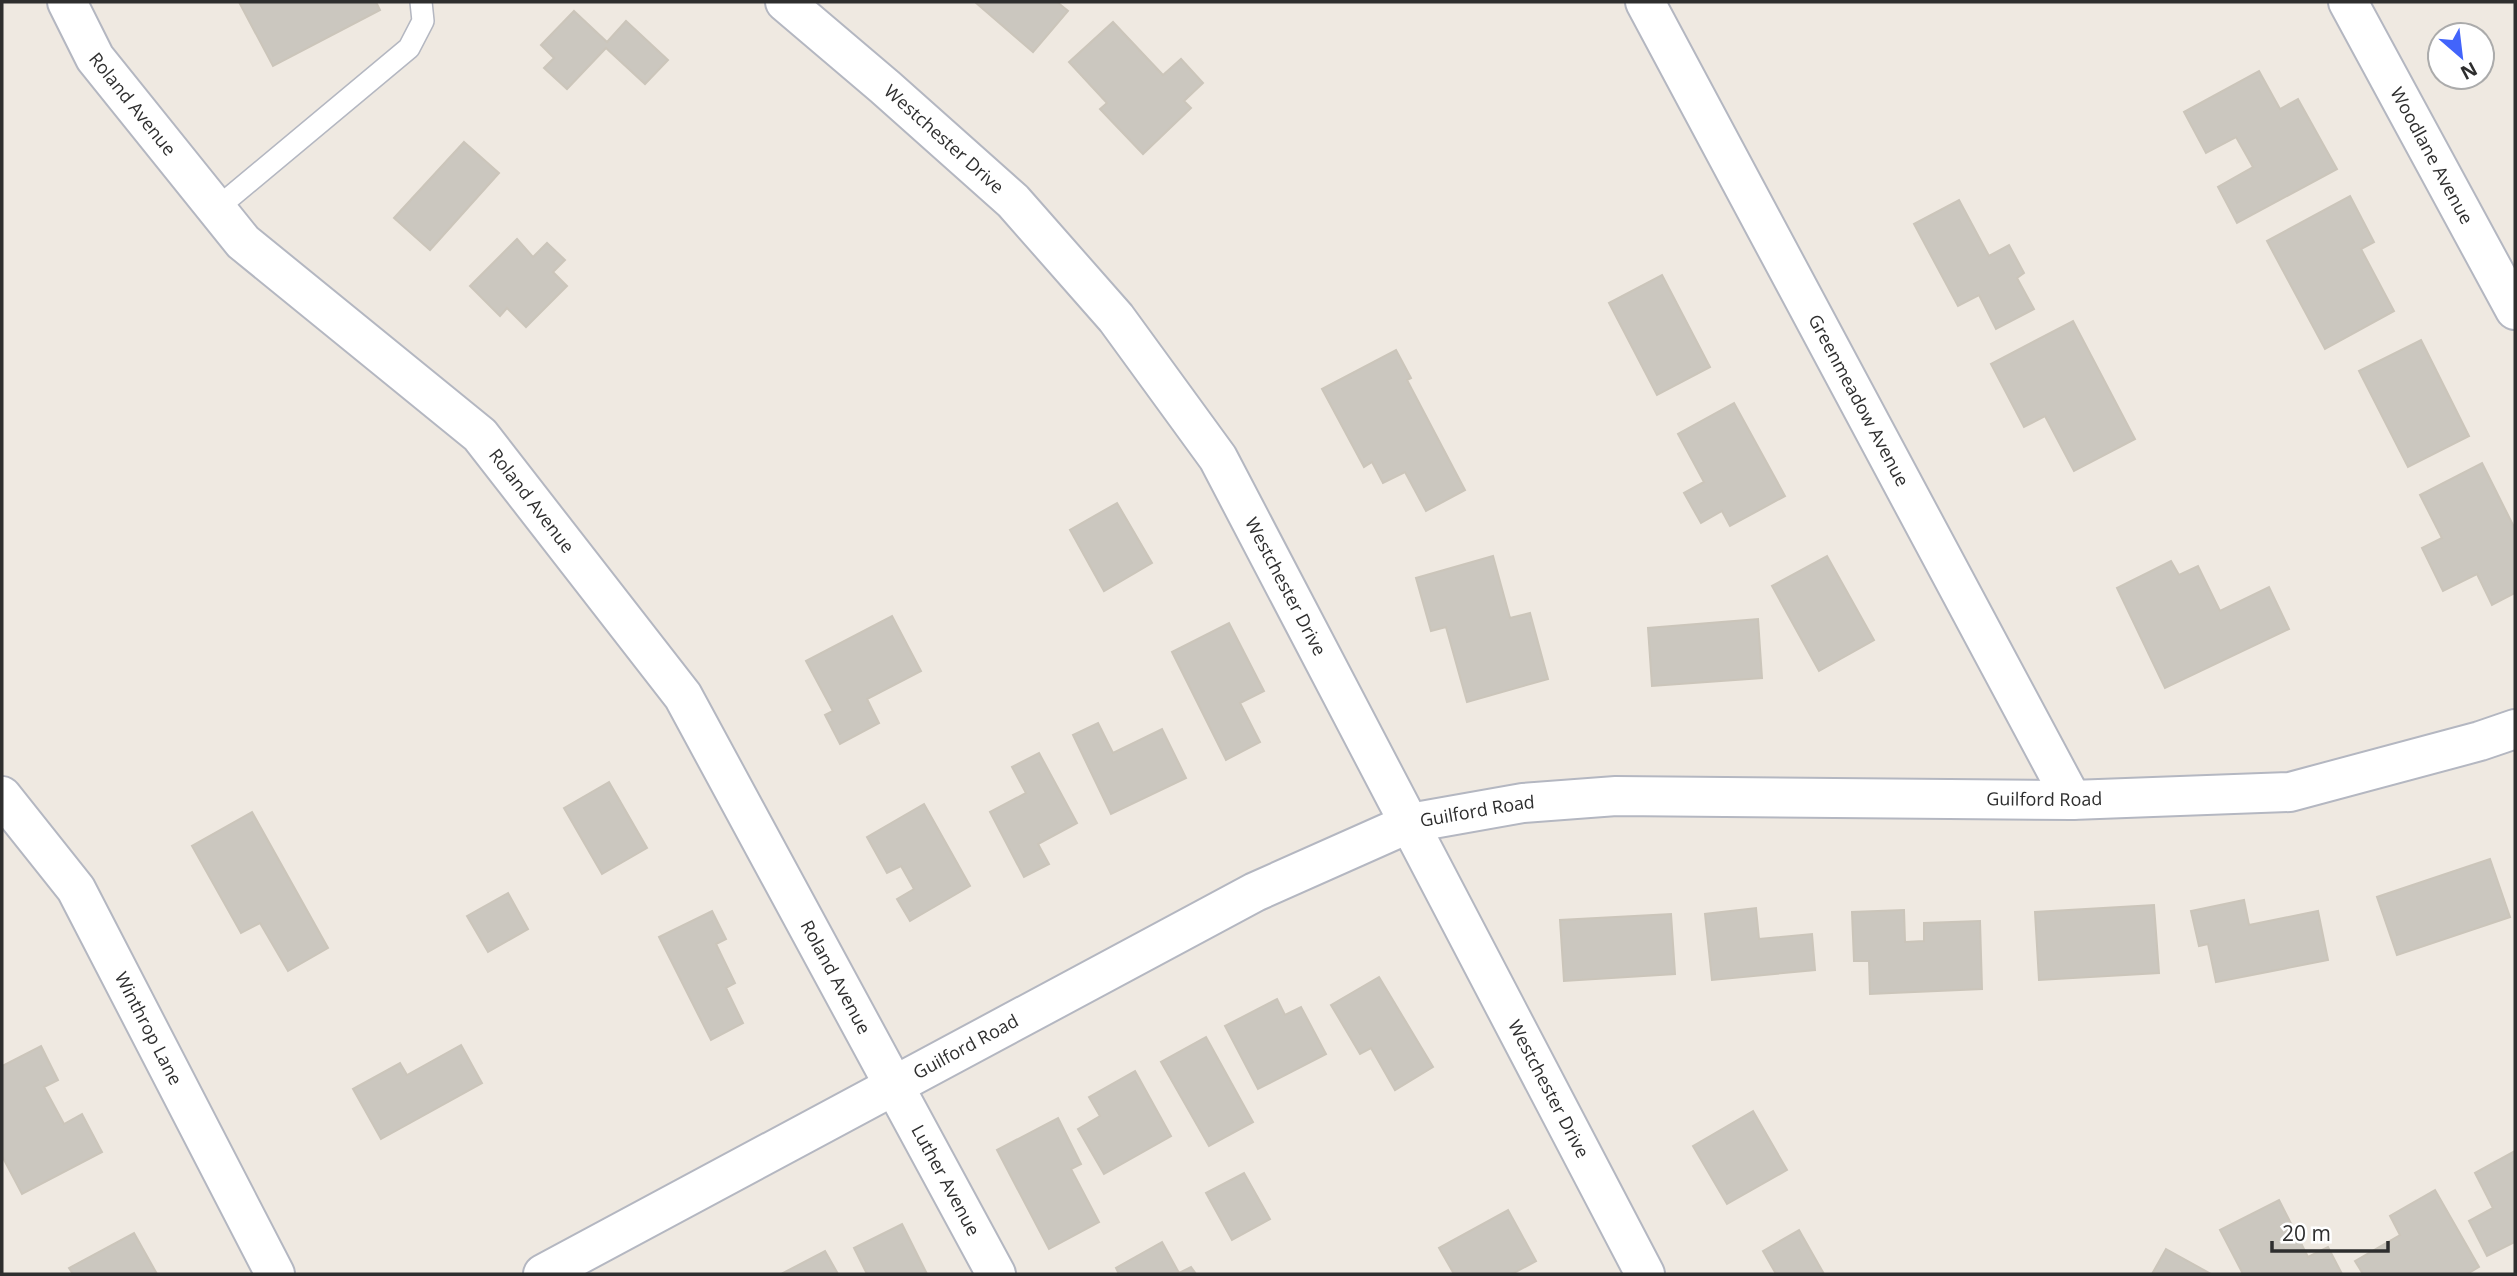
<svg xmlns="http://www.w3.org/2000/svg" width="2517" height="1276" viewBox="0 0 2517 1276" font-family="'Open Sans',sans-serif">
  <rect width="100%" height="100%" fill="#efe9e1"/>
  <g fill="#cbc7bf" stroke="#cbc5ba" stroke-width="2">
    <polygon points="239,2 376,2 380,10 273,66"/>
    <polygon points="975,2 1057,2 1068,11 1033,52"/>
    <polygon points="574,11 607,42 626,21 668,60 645,84 606,48 567,89 544,68 554,58 541,45"/>
    <polygon points="1113,22 1163,75 1181,59 1203,83 1184,101 1191,108 1143,154 1100,109 1107,103 1069,62"/>
    <polygon points="2259,71 2280,109 2298,99 2337,169 2237,223 2218,187 2253,167 2236,137 2206,153 2184,112"/>
    <polygon points="464,142 499,173 430,250 394,218"/>
    <polygon points="2350,196 2374,242 2361,249 2394,311 2325,349 2267,241"/>
    <polygon points="1959,200 1989,256 2009,245 2024,273 2017,278 2034,309 1996,329 1979,295 1958,306 1914,224"/>
    <polygon points="517,239 533,257 547,243 565,260 553,272 567,286 526,327 507,308 500,316 470,286"/>
    <polygon points="1662,275 1710,367 1657,395 1609,303"/>
    <polygon points="2073,321 2135,439 2074,471 2045,416 2024,427 1991,364"/>
    <polygon points="2421,340 2469,436 2408,467 2359,371"/>
    <polygon points="1396,350 1411,378 1407,380 1465,490 1426,511 1405,472 1383,483 1372,462 1364,467 1322,389"/>
    <polygon points="1734,403 1785,496 1730,526 1722,511 1701,523 1684,493 1704,482 1678,434"/>
    <polygon points="2482,463 2515,529 2515,593 2492,605 2477,574 2443,591 2422,548 2442,538 2420,495"/>
    <polygon points="1117,503 1152,563 1104,591 1070,530"/>
    <polygon points="1493,556 1510,618 1530,613 1548,679 1467,702 1446,627 1431,631 1416,578"/>
    <polygon points="1827,556 1874,640 1819,671 1772,586"/>
    <polygon points="2171,561 2179,575 2198,566 2220,611 2269,587 2289,629 2165,688 2117,588"/>
    <polygon points="892,616 921,671 867,699 879,723 840,744 825,715 833,711 806,661"/>
    <polygon points="1758,619 1762,678 1652,686 1648,628"/>
    <polygon points="1229,623 1264,691 1240,703 1260,742 1226,760 1172,652"/>
    <polygon points="1098,723 1113,753 1162,729 1186,778 1111,814 1073,735"/>
    <polygon points="1039,753 1077,823 1038,844 1049,864 1024,877 990,812 1026,793 1012,767"/>
    <polygon points="609,782 647,848 602,874 564,808"/>
    <polygon points="924,804 970,886 910,921 897,899 914,889 901,866 887,873 867,837"/>
    <polygon points="252,812 328,948 288,971 260,923 241,933 192,846"/>
    <polygon points="2490,859 2510,917 2397,955 2377,897"/>
    <polygon points="508,893 528,929 488,952 467,916"/>
    <polygon points="2244,900 2249,925 2318,911 2328,960 2216,982 2208,944 2199,946 2191,911"/>
    <polygon points="2154,905 2159,973 2039,980 2035,912"/>
    <polygon points="1756,908 1759,939 1812,934 1815,970 1712,980 1705,914"/>
    <polygon points="1904,910 1905,942 1924,941 1924,923 1980,921 1982,989 1870,994 1869,961 1854,961 1852,912"/>
    <polygon points="712,911 726,939 716,944 735,983 726,988 743,1023 711,1040 659,937"/>
    <polygon points="1671,914 1675,974 1564,981 1560,920"/>
    <polygon points="1379,977 1433,1067 1395,1090 1371,1048 1360,1054 1331,1005"/>
    <polygon points="1277,999 1285,1015 1301,1007 1326,1054 1258,1089 1225,1026"/>
    <polygon points="1206,1037 1253,1122 1209,1146 1161,1062"/>
    <polygon points="461,1045 482,1083 381,1139 353,1089 400,1063 407,1075"/>
    <polygon points="41,1046 58,1080 44,1087 64,1124 82,1114 102,1152 22,1194 2,1156 2,1066"/>
    <polygon points="1135,1071 1171,1136 1104,1174 1078,1129 1100,1116 1089,1097"/>
    <polygon points="1753,1111 1787,1170 1727,1204 1693,1146"/>
    <polygon points="1058,1118 1081,1164 1071,1169 1099,1222 1049,1249 997,1150"/>
    <polygon points="2515,1151 2515,1242 2487,1256 2469,1221 2493,1208 2475,1173"/>
    <polygon points="1244,1173 1270,1219 1232,1240 1206,1193"/>
    <polygon points="2435,1190 2479,1267 2467,1274 2363,1274 2355,1261 2400,1235 2390,1216"/>
    <polygon points="2279,1200 2308,1257 2328,1247 2342,1274 2243,1274 2220,1230"/>
    <polygon points="1508,1210 1536,1261 1512,1274 1454,1274 1439,1248"/>
    <polygon points="902,1224 927,1274 867,1274 854,1248"/>
    <polygon points="1799,1230 1824,1274 1776,1274 1763,1251"/>
    <polygon points="134,1233 157,1274 73,1274 69,1268"/>
    <polygon points="1162,1242 1179,1273 1191,1267 1196,1274 1119,1274 1116,1268"/>
    <polygon points="2166,1249 2211,1274 2152,1274"/>
    <polygon points="825,1251 838,1274 784,1274 783,1273"/>
  </g>
  <g fill="none" stroke-linecap="round" stroke-linejoin="round">
    <g stroke="#b4b7c1" stroke-width="24">
      <polyline id="lane" points="216,209 409,48 423,21 421,2"/>
    </g>
    <g stroke="#b4b7c1" stroke-width="42">
      <g id="street">
        <path id="s1" d="M67,2L95,58L243,242L480,435L683,696L996,1274"/>
        <path id="s2" d="M1645,2L2072,800"/>
        <path id="s3" d="M2348,2L2515,310"/>
        <path id="s4" d="M2,796L76,889L275,1274"/>
      </g>
    </g>
    <g stroke="#b4b7c1" stroke-width="42">
      <g id="secondary">
        <path id="s5" d="M785,2L885,87L1013,201L1116,318L1218,458L1645,1274"/>
        <path id="s6" d="M543,1274L1255,892L1410,823L1523,803L1616,796L2072,800L2290,792L2480,741L2515,729"/>
      </g>
    </g>
    <use href="#lane" stroke="#fff" stroke-width="21"/>
    <use href="#street" stroke="#fff" stroke-width="38"/>
    <use href="#secondary" stroke="#fff" stroke-width="38"/>
  </g>
  <g text-anchor="middle" stroke-width="5" stroke-linejoin="round" paint-order="stroke">
    <g font-size="18" fill="#2e2e2e" stroke="#fff">
      <text dy="6" stroke="none"><textPath href="#s1" startOffset="122">Roland Avenue</textPath></text>
      <text dy="6" stroke="none"><textPath href="#s5" startOffset="210">Westchester Drive</textPath></text>
      <text dy="6" stroke="none"><textPath href="#s3" startOffset="175">Woodlane Avenue</textPath></text>
      <text dy="6" stroke="none"><textPath href="#s2" startOffset="452">Greenmeadow Avenue</textPath></text>
      <text dy="6" stroke="none"><textPath href="#s1" startOffset="688">Roland Avenue</textPath></text>
      <text dy="6" stroke="none"><textPath href="#s5" startOffset="777">Westchester Drive</textPath></text>
      <text dy="6" stroke="none"><textPath href="#s6" startOffset="1614">Guilford Road</textPath></text>
      <text dy="6" stroke="none"><textPath href="#s6" startOffset="1046">Guilford Road</textPath></text>
      <text dy="6" stroke="none"><textPath href="#s1" startOffset="1255">Roland Avenue</textPath></text>
      <text dy="6" stroke="none"><textPath href="#s4" startOffset="276">Winthrop Lane</textPath></text>
      <text dy="6" stroke="none"><textPath href="#s6" startOffset="480">Guilford Road</textPath></text>
      <text dy="6" stroke="none"><textPath href="#s5" startOffset="1344">Westchester Drive</textPath></text>
      <text dy="6" stroke="none"><textPath href="#s1" startOffset="1486">Luther Avenue</textPath></text>
    </g>
  </g>
  <rect width="2517" height="1276" fill="none" stroke="#2e2e2e" stroke-width="7"/>
  <g transform="translate(2461 56) rotate(152)"><circle r="33" fill="#ffffff" stroke="#ababab" stroke-width="2"/>
  <path d="M0-5L12 26L0 18L-12 26Z" fill="#4264fb"/>
  <text y="-10" font-size="19" font-weight="bold" text-anchor="middle" fill="#2e2e2e">N</text>
  </g>
  <path d="M2272 1241v10h116v-10" fill="none" stroke="#2e2e2e" stroke-width="3.5"/>
  <text x="2282" y="1241" font-size="21" fill="#2e2e2e" stroke="#ffffff" stroke-width="5" paint-order="stroke">20 m</text>
</svg>
